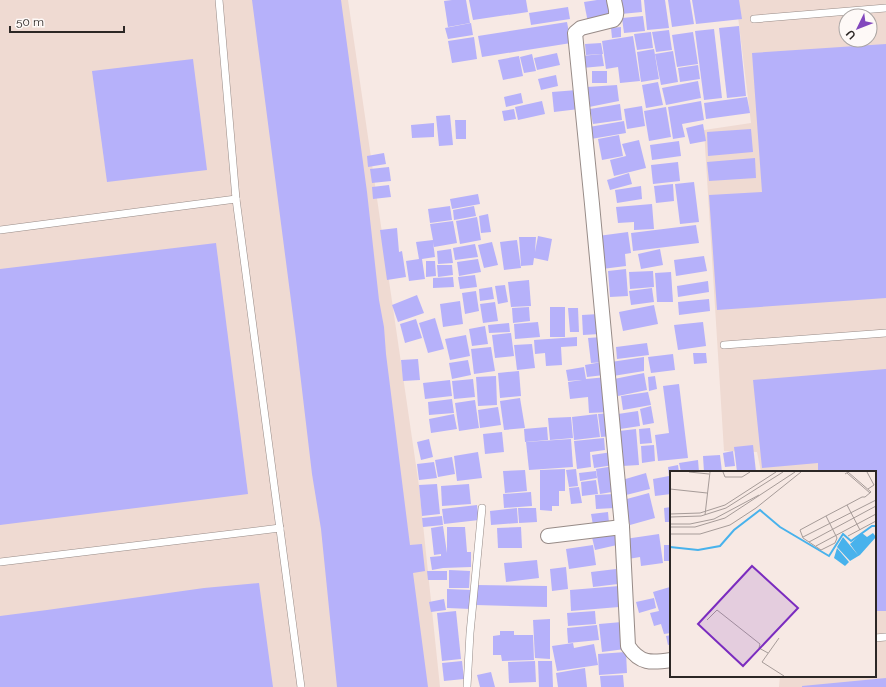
<svg xmlns="http://www.w3.org/2000/svg" width="886" height="687" viewBox="0 0 886 687" font-family="Raleway,sans-serif">
  <rect width="100%" height="100%" fill="#f7e9e4"/>
  <g fill="#efdad2" fill-rule="evenodd">
    <polygon points="0,0 348,0 419,486 440,687 0,687"/>
    <path d="M736,0H886V687H779L780,676H875V472H761L757,452L724,451L704,130L751,123ZM846,16H870V40H846Z"/>
  </g>
  <g fill="#b6b1fa">
    <polygon points="252,0 341,0 367,192 379,300 384,327 386,354 410,545 422,544 425,571 413,573 428,687 337,687 321,529 312,474 296,339"/>
    <polygon points="452,0 466,0 470,23 448,27 444,1"/>
    <polygon points="469,0 526,0 528,12 473,20"/>
    <polygon points="597,0 607,0 611,19 588,23 584,2"/>
    <polygon points="620,0 641,0 642,12 621,14"/>
    <polygon points="644,0 665,0 669,28 647,30"/>
    <polygon points="668,0 690,0 694,24 672,27"/>
    <polygon points="692,0 739,0 742,19 696,24"/>
    <polygon points="568,7 570,19 531,25 529,13"/>
    <polygon points="643,16 645,31 624,33 622,18"/>
    <polygon points="567,22 571,43 482,57 478,36"/>
    <polygon points="471,23 473,35 448,39 445,28"/>
    <polygon points="739,26 746,96 727,98 719,28"/>
    <polygon points="621,27 621,37 612,38 611,28"/>
    <polygon points="714,29 722,98 704,100 695,31"/>
    <polygon points="669,30 672,50 656,52 652,32"/>
    <polygon points="651,32 653,48 637,50 634,34"/>
    <polygon points="693,32 698,64 677,67 672,35"/>
    <polygon points="633,36 640,81 620,83 618,67 606,69 602,41"/>
    <polygon points="474,37 477,59 452,63 448,41"/>
    <polygon points="601,43 603,54 586,55 585,44"/>
    <polygon points="886,44 886,298 717,310 709,195 762,192 752,53"/>
    <polygon points="654,49 659,79 641,82 637,52"/>
    <polygon points="673,51 678,82 661,85 655,54"/>
    <polygon points="557,53 560,65 537,70 534,58"/>
    <polygon points="532,54 536,71 524,73 520,57"/>
    <polygon points="602,54 604,66 582,68 581,56"/>
    <polygon points="519,56 523,76 503,80 498,60"/>
    <polygon points="193,59 207,170 107,182 92,71"/>
    <polygon points="698,65 700,79 680,82 678,68"/>
    <rect x="592" y="71" width="15" height="12"/>
    <polygon points="556,75 558,86 541,90 538,79"/>
    <polygon points="698,81 701,98 666,105 662,88"/>
    <polygon points="658,82 663,105 646,108 642,85"/>
    <polygon points="617,85 619,101 589,107 587,87"/>
    <polygon points="577,90 579,109 554,112 552,92"/>
    <polygon points="521,93 523,103 506,107 504,97"/>
    <polygon points="747,97 750,113 706,119 704,103"/>
    <polygon points="542,101 545,114 518,120 515,107"/>
    <polygon points="701,101 704,120 682,124 685,137 673,139 668,107"/>
    <polygon points="620,104 622,120 593,124 590,109"/>
    <polygon points="642,106 645,126 627,129 624,109"/>
    <polygon points="666,107 671,137 649,141 644,111"/>
    <polygon points="514,109 516,119 504,121 502,111"/>
    <polygon points="450,115 453,145 439,146 436,116"/>
    <polygon points="455,120 466,120 466,139 456,139"/>
    <polygon points="624,121 626,133 591,139 589,127"/>
    <polygon points="434,123 434,137 412,138 411,125"/>
    <polygon points="703,124 706,141 690,144 686,128"/>
    <polygon points="751,129 753,152 708,156 707,132"/>
    <polygon points="619,135 623,156 602,160 598,139"/>
    <polygon points="639,140 646,168 614,176 610,160 626,156 622,144"/>
    <polygon points="679,141 681,156 652,160 650,145"/>
    <polygon points="384,153 386,164 368,167 367,156"/>
    <polygon points="755,158 756,178 709,181 707,162"/>
    <polygon points="678,162 680,181 653,184 651,165"/>
    <polygon points="389,167 391,181 372,183 370,169"/>
    <polygon points="629,173 632,184 610,190 607,180"/>
    <polygon points="694,182 699,222 680,224 675,184"/>
    <polygon points="673,184 674,201 656,203 654,186"/>
    <polygon points="389,185 391,197 373,199 372,187"/>
    <polygon points="641,186 642,199 617,203 615,190"/>
    <polygon points="478,194 480,204 452,209 450,199"/>
    <polygon points="652,204 654,229 634,230 634,222 618,223 616,207"/>
    <polygon points="450,206 452,220 430,223 428,209"/>
    <polygon points="474,206 476,216 454,220 453,210"/>
    <polygon points="488,214 491,232 481,233 479,216"/>
    <polygon points="477,217 481,240 460,244 456,221"/>
    <polygon points="453,221 457,243 434,247 433,242 435,257 422,259 425,279 409,281 406,261 419,259 416,242 433,240 430,224"/>
    <polygon points="696,225 699,243 633,251 631,233"/>
    <polygon points="397,228 399,252 402,251 406,277 387,280 380,230"/>
    <polygon points="628,232 631,253 625,254 626,266 602,269 598,236"/>
    <polygon points="538,236 552,239 548,261 534,258 533,265 521,266 519,237 536,237 535,252"/>
    <polygon points="517,240 521,268 504,270 500,242"/>
    <polygon points="492,242 498,265 484,268 478,245"/>
    <polygon points="216,243 248,494 0,525 0,269"/>
    <polygon points="475,244 478,257 455,260 453,248"/>
    <polygon points="451,249 453,263 438,264 437,251"/>
    <polygon points="660,249 663,265 641,269 638,254"/>
    <polygon points="704,256 707,271 676,276 674,260"/>
    <polygon points="478,259 481,272 459,276 457,262"/>
    <polygon points="426,261 435,261 436,276 426,277"/>
    <polygon points="437,265 452,265 453,275 438,277"/>
    <polygon points="626,269 628,296 610,297 608,271"/>
    <polygon points="653,271 654,287 630,289 629,272"/>
    <polygon points="671,272 673,302 657,302 655,273"/>
    <polygon points="475,275 477,287 460,289 458,277"/>
    <polygon points="453,277 454,287 433,288 433,278"/>
    <polygon points="529,280 531,306 511,307 508,282"/>
    <polygon points="708,281 709,292 678,297 677,286"/>
    <polygon points="505,285 508,302 498,304 495,286"/>
    <polygon points="492,287 494,299 480,301 479,289"/>
    <polygon points="652,288 654,302 631,305 629,291"/>
    <polygon points="476,291 479,311 465,314 462,293"/>
    <polygon points="417,295 424,313 398,322 392,305"/>
    <polygon points="709,299 710,311 679,315 678,302"/>
    <polygon points="460,301 463,324 443,327 440,304"/>
    <polygon points="495,302 498,321 483,323 480,304"/>
    <polygon points="654,305 658,324 623,331 619,312"/>
    <polygon points="529,307 530,321 513,323 512,308"/>
    <rect x="550" y="307" width="15" height="30"/>
    <polygon points="568,308 578,308 579,332 570,332"/>
    <polygon points="599,314 600,334 583,335 582,315"/>
    <polygon points="435,318 444,349 428,353 419,323"/>
    <polygon points="416,319 422,338 405,343 400,324"/>
    <polygon points="538,322 540,337 515,339 514,324"/>
    <polygon points="703,322 706,346 678,350 674,325"/>
    <polygon points="509,323 510,332 489,333 488,325"/>
    <polygon points="485,326 488,344 472,346 469,329"/>
    <polygon points="511,333 514,356 495,358 492,335"/>
    <polygon points="466,335 470,356 450,360 445,339"/>
    <polygon points="577,337 577,346 561,347 562,365 546,366 545,353 535,354 534,340"/>
    <polygon points="602,337 604,362 591,363 588,338"/>
    <polygon points="647,343 649,355 617,359 616,347"/>
    <polygon points="532,344 535,368 517,370 514,345"/>
    <polygon points="491,347 495,371 474,374 471,349"/>
    <polygon points="693,353 706,353 707,363 694,364"/>
    <polygon points="673,354 675,370 651,373 648,357"/>
    <polygon points="644,357 644,371 613,376 611,362"/>
    <polygon points="418,359 420,380 403,381 401,360"/>
    <polygon points="468,360 471,375 452,379 449,363"/>
    <polygon points="602,362 604,375 587,377 585,365"/>
    <polygon points="584,367 586,379 607,377 610,412 589,413 588,397 570,399 568,382 582,380 568,381 566,370"/>
    <polygon points="886,369 886,611 875,611 875,472 818,472 818,463 762,468 753,380"/>
    <polygon points="519,371 521,396 500,398 498,373"/>
    <polygon points="644,373 647,390 618,396 614,379"/>
    <polygon points="496,376 497,405 478,406 476,377"/>
    <polygon points="655,376 657,389 649,391 648,377"/>
    <polygon points="473,379 475,397 454,399 452,381"/>
    <polygon points="450,380 452,396 425,399 423,383"/>
    <polygon points="679,384 688,458 658,461 655,435 669,433 663,386"/>
    <polygon points="648,392 651,405 623,410 621,396"/>
    <polygon points="520,398 525,428 504,430 500,401"/>
    <polygon points="452,399 454,413 429,415 428,402"/>
    <polygon points="475,400 479,428 459,431 455,403"/>
    <polygon points="651,406 654,423 643,425 640,409"/>
    <polygon points="498,407 501,425 480,428 478,410"/>
    <polygon points="638,411 640,426 620,429 618,414"/>
    <polygon points="611,413 613,436 601,437 598,414"/>
    <polygon points="454,414 457,429 431,433 429,419"/>
    <polygon points="597,414 600,437 574,440 572,417"/>
    <polygon points="571,417 573,438 550,440 548,418"/>
    <polygon points="547,427 548,440 525,442 524,429"/>
    <polygon points="650,428 652,443 640,444 639,429"/>
    <polygon points="636,429 639,465 622,466 619,431"/>
    <polygon points="502,432 504,452 485,454 483,434"/>
    <polygon points="604,438 605,450 590,452 591,467 577,469 574,441"/>
    <polygon points="429,439 433,457 421,460 417,442"/>
    <polygon points="571,439 573,467 529,470 526,442"/>
    <polygon points="654,445 655,461 642,463 641,446"/>
    <polygon points="753,445 756,472 737,472 734,447"/>
    <polygon points="733,451 735,466 725,467 723,453"/>
    <polygon points="478,452 482,478 457,481 454,456"/>
    <polygon points="612,452 614,465 594,468 592,455"/>
    <polygon points="720,455 722,472 704,472 703,456"/>
    <polygon points="452,457 455,474 438,477 435,460"/>
    <polygon points="698,460 699,472 681,472 679,463"/>
    <polygon points="434,462 437,478 419,480 417,464"/>
    <polygon points="678,465 679,472 671,472 671,494 655,496 653,479 669,476 668,467"/>
    <polygon points="614,466 618,491 600,494 596,469"/>
    <polygon points="565,469 565,491 559,491 559,506 552,506 552,511 540,510 540,470"/>
    <polygon points="576,469 578,486 569,487 566,470"/>
    <polygon points="525,470 527,491 505,493 503,471"/>
    <polygon points="596,471 597,478 580,481 579,473"/>
    <polygon points="646,473 650,489 626,495 622,480"/>
    <polygon points="596,480 598,494 582,496 581,482"/>
    <polygon points="437,484 440,514 422,516 419,485"/>
    <polygon points="469,484 471,504 442,506 441,486"/>
    <polygon points="579,487 582,503 571,504 569,488"/>
    <polygon points="531,492 532,506 504,508 503,494"/>
    <polygon points="649,493 655,518 630,525 623,500"/>
    <polygon points="614,494 615,508 596,509 595,495"/>
    <polygon points="477,505 479,520 444,524 442,509"/>
    <polygon points="671,507 671,522 665,522 664,508"/>
    <polygon points="517,508 518,523 491,525 490,511"/>
    <polygon points="518,508 536,508 537,522 519,523"/>
    <polygon points="608,512 609,523 593,525 591,514"/>
    <polygon points="442,516 443,525 423,527 422,518"/>
    <polygon points="443,526 447,553 447,527 465,527 467,552 471,552 471,567 443,568 432,570 430,557 441,556 441,554 434,555 431,528"/>
    <polygon points="521,527 522,548 498,548 497,528"/>
    <polygon points="614,528 617,545 595,550 591,533"/>
    <polygon points="659,534 663,563 641,566 640,557 628,559 625,539"/>
    <polygon points="593,545 596,565 569,569 566,549"/>
    <rect x="664" y="545" width="7" height="16"/>
    <polygon points="537,560 539,578 506,582 504,563"/>
    <polygon points="566,567 568,589 552,591 550,569"/>
    <polygon points="616,569 618,584 593,587 591,572"/>
    <polygon points="449,570 470,571 469,588 449,588"/>
    <polygon points="427,571 447,571 447,580 428,580"/>
    <polygon points="259,583 273,687 0,687 0,616 47,610 204,588"/>
    <polygon points="476,585 547,586 547,607 476,605"/>
    <polygon points="619,586 619,607 571,611 570,590"/>
    <polygon points="670,587 671,633 664,634 661,624 654,626 650,613 659,611 653,592"/>
    <polygon points="447,589 471,590 471,609 447,608"/>
    <polygon points="654,598 656,608 639,613 636,602"/>
    <polygon points="444,599 446,610 431,612 429,602"/>
    <polygon points="456,611 461,659 442,661 437,613"/>
    <polygon points="595,611 596,624 568,626 567,613"/>
    <polygon points="550,619 550,659 535,658 533,620"/>
    <polygon points="622,622 625,649 602,652 599,624"/>
    <polygon points="597,625 599,640 568,643 567,628"/>
    <polygon points="500,631 514,631 514,635 533,635 534,660 502,661 501,655 493,655 493,636 500,635"/>
    <polygon points="671,635 671,644 668,645 666,636"/>
    <polygon points="573,643 574,648 594,644 598,665 557,671 552,646"/>
    <polygon points="626,652 627,673 599,675 598,654"/>
    <polygon points="462,661 464,679 444,681 442,663"/>
    <polygon points="535,661 536,682 509,683 508,662"/>
    <polygon points="538,661 552,661 553,687 539,687"/>
    <polygon points="585,668 587,687 558,687 556,673"/>
    <polygon points="491,672 495,687 480,687 477,675"/>
    <polygon points="623,675 624,687 601,687 600,676"/>
    <polygon points="886,678 886,687 802,687 802,686"/>
  </g>
  <g fill="none" stroke-linecap="round" stroke-linejoin="round">
    <g stroke="#978b87" stroke-width="8">
      <g id="service">
        <polyline points="219,0 236,199 301,687"/>
        <polyline points="754,19 886,8"/>
        <polyline points="0,230 236,199"/>
        <polyline points="724,345 886,333"/>
        <polyline points="0,562 280,528"/>
        <polyline points="875,638 886,637"/>
        <polyline points="467,687 470,633 482,508"/>
      </g>
    </g>
    <g stroke="#978b87" stroke-width="16">
      <g id="minor">
        <path d="M614,0C615,7 619,15 613,20L581,28L575,33L592,204L622,527L628,646C640,664 651,663 671,660"/>
        <polyline points="548,536 622,527"/>
      </g>
    </g>
    <use href="#service" stroke="#fff" stroke-width="7"/>
    <use href="#minor" stroke="#fff" stroke-width="14"/>
  </g>
  <g transform="translate(670 471)">
    <rect width="206" height="206" fill="#f7e9e4"/>
    <path d="M192,62L197,66L203,62L206,66L190,84L180,90L167,76L173,66L188,84L180,73ZM167,77L179,91L175,95L164,87Z" fill="#48b2ec"/>
    <path fill="none" stroke="#48b2ec" stroke-width="2" d="M0,76L28,79L50,75L64,59L90,39L110,56L159,85L173,63L181,70L202,55H206"/>
    <path fill="none" stroke="#a69b98" stroke-width="1" d="M19,1L39,3M53,1L55,6H72L80,1M197,1L204,14L198,18M177,2L200,22M0,18L37,22M177,34L190,59M0,43L30,42L55,34L106,1M35,44L40,1M156,45L167,67L165,72L151,79L133,67L130,59L156,45L177,34L192,26H195L201,21L178,1L175,3M0,46L31,45L56,37L113,1M0,53H20L44,48L89,24M0,56H25L55,47L125,1M0,63H30L60,54L86,37L131,1M178,65L206,50M133,66L206,29M139,71L206,35M146,75L206,43M37,149L47,139L90,173L89,177L98,182M109,167L92,191L114,205"/>
    <path fill="#7b2cbf" fill-opacity="0.15" stroke="#7b2cbf" stroke-width="2" d="M82,95L128,137L73,195L28,153Z"/>
    <rect width="206" height="206" fill="none" stroke="#2c2725" stroke-width="2"/>
  </g>
  <g transform="translate(858 28) rotate(227)"><circle r="19" fill="#fef9f7" stroke="#aaa5a3"/>
  <path d="M0-3L7 15L0 10L-7 15Z" fill="#8247bd"/>
  <text y="-6" font-size="11" font-weight="bold" text-anchor="middle" fill="#2c2725">U</text>
  </g>
  <path d="M10 26v6h114v-6" fill="none" stroke="#2c2725" stroke-width="2"/>
  <text x="16" y="26" font-size="12" fill="#2c2725" stroke="#fef9f7" stroke-width="3" paint-order="stroke">50 m</text>
</svg>
